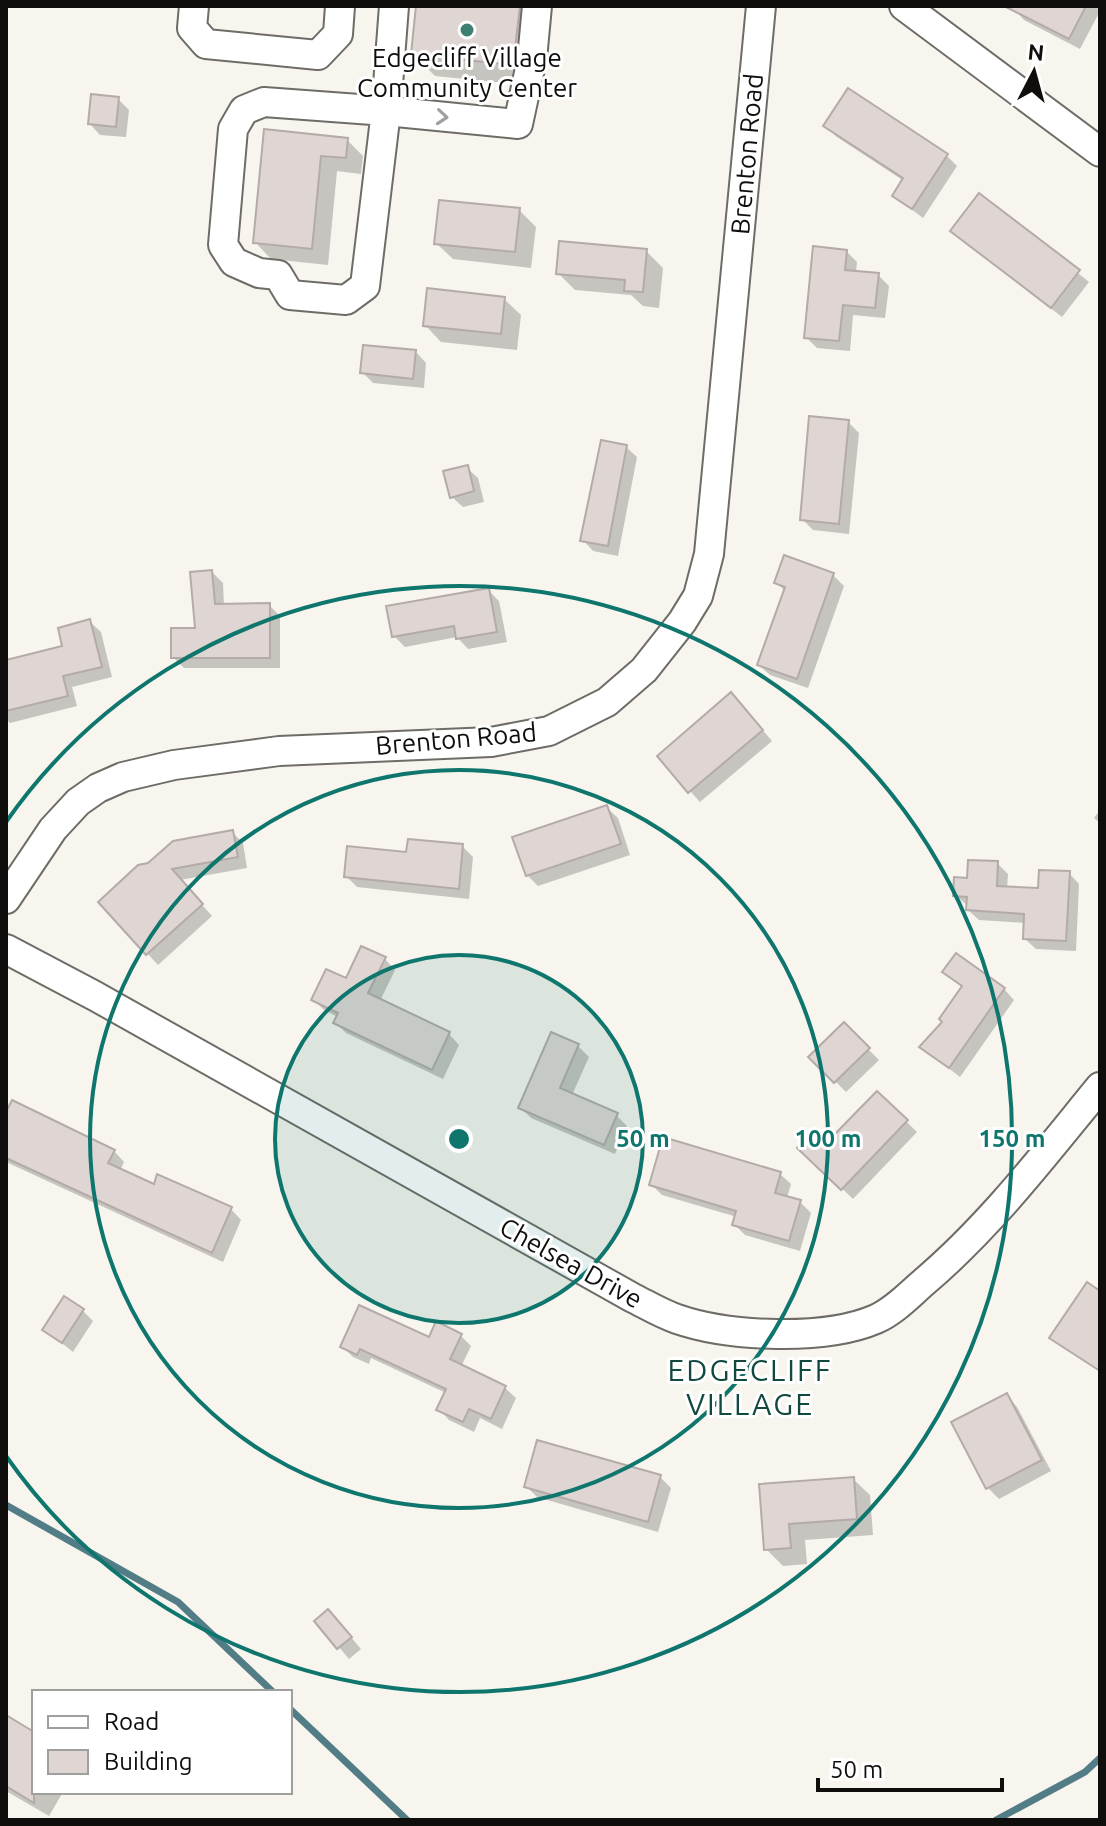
<svg xmlns="http://www.w3.org/2000/svg" width="1106" height="1826" viewBox="0 0 1106 1826" font-family="Ubuntu,sans-serif">
  <rect width="100%" height="100%" fill="#f7f5ee"/>
  <g fill="#0003">
    <polygon points="418,6 543,6 535,86 435,76 413,54"/>
    <polygon points="1015,6 1095,6 1100,11 1080,49 1024,20 1014,9"/>
    <polygon points="118,99 129,110 126,137 100,135 90,124"/>
    <polygon points="826,126 947,156 957,166 923,218 894,196 904,181 837,137"/>
    <polygon points="266,132 347,140 363,156 361,174 337,171 328,265 271,259 255,242"/>
    <polygon points="980,195 1089,282 1062,317 953,231"/>
    <polygon points="519,210 536,227 531,268 453,259 436,243"/>
    <polygon points="646,251 663,268 659,308 643,306 631,295 575,290 558,273"/>
    <polygon points="846,251 857,262 856,273 878,275 889,286 885,318 853,315 850,351 817,348 806,337"/>
    <polygon points="504,299 521,315 517,350 441,342 425,325"/>
    <polygon points="416,352 426,363 424,388 373,383 362,372"/>
    <polygon points="848,422 859,433 849,534 813,530 802,519"/>
    <polygon points="626,447 637,457 618,556 593,551 583,540"/>
    <polygon points="467,468 478,478 484,502 463,507 452,497"/>
    <polygon points="212,572 223,583 224,606 269,605 280,616 280,668 184,668 173,657 197,630"/>
    <polygon points="833,575 844,586 808,688 770,675 759,665 785,591 777,583"/>
    <polygon points="488,590 499,601 507,642 468,649 457,637 405,647 394,636"/>
    <polygon points="90,622 101,632 112,677 72,687 77,706 10,723 6,719 6,662 64,647"/>
    <polygon points="742,706 772,741 700,802 659,756"/>
    <polygon points="607,808 618,818 630,855 538,886 527,875"/>
    <polygon points="1100,810 1100,823 1094,818"/>
    <polygon points="232,832 243,843 247,868 180,880 212,916 158,965 100,902"/>
    <polygon points="462,846 473,857 469,899 357,887 346,876"/>
    <polygon points="997,863 1008,874 1007,889 1040,890 1069,873 1079,884 1076,951 1036,949 1025,939 1026,923 979,920 968,910 968,906 955,895 969,880"/>
    <polygon points="385,959 395,970 380,1001 449,1034 459,1045 443,1079 346,1033 335,1022 338,1017 324,1010 313,999"/>
    <polygon points="945,972 1004,989 1014,1000 960,1077 921,1047 945,1022 963,988"/>
    <polygon points="844,1025 879,1060 846,1092 811,1057"/>
    <polygon points="578,1046 589,1057 572,1095 616,1115 627,1126 615,1154 531,1118 520,1107"/>
    <polygon points="877,1093 917,1132 853,1199 800,1148 828,1144"/>
    <polygon points="6,1117 114,1151 124,1162 120,1171 155,1186 231,1209 241,1220 223,1262 6,1162"/>
    <polygon points="780,1174 791,1184 787,1198 800,1202 811,1213 800,1251 745,1235 734,1224 737,1217 662,1195 651,1184"/>
    <polygon points="82,1310 93,1321 73,1352 44,1329"/>
    <polygon points="460,1335 471,1346 461,1367 505,1388 516,1398 502,1429 480,1418 474,1432 449,1420 439,1409 446,1393 371,1358 369,1364 353,1357 342,1346 430,1340"/>
    <polygon points="1007,1396 1017,1407 1051,1471 999,1499 988,1488"/>
    <polygon points="660,1477 671,1488 658,1532 537,1497 526,1486"/>
    <polygon points="853,1479 870,1495 873,1535 805,1540 807,1564 783,1566 766,1549 761,1485"/>
    <polygon points="317,1621 339,1623 361,1649 349,1659"/>
    <polygon points="6,1726 34,1734 34,1792 63,1792 49,1816 6,1791"/>
  </g>
  <g fill="none" stroke-linecap="round" stroke-linejoin="round">
    <g stroke="#527d87" stroke-width="7">
      <polyline points="6,1505 178,1602 273,1692"/>
      <polyline points="290,1709 407,1820"/>
      <polyline points="996,1820 1085,1772 1100,1758"/>
    </g>
  </g>
  <g fill="#dfd6d4" stroke="#b4aba9" stroke-width="2">
    <polygon points="416,6 520,6 513,65 411,54"/>
    <polygon points="1004,6 1086,6 1069,39"/>
    <polygon points="848,88 948,154 912,209 892,196 903,178 823,126"/>
    <polygon points="91,94 119,97 116,127 88,124"/>
    <polygon points="264,129 348,138 346,158 321,156 312,249 253,243"/>
    <polygon points="979,193 1080,270 1051,308 950,231"/>
    <polygon points="439,200 520,208 515,252 434,244"/>
    <polygon points="559,241 647,249 643,292 624,291 625,280 556,274"/>
    <polygon points="813,246 847,250 845,270 879,273 875,308 843,305 839,341 804,338"/>
    <polygon points="427,288 505,297 501,334 423,326"/>
    <polygon points="363,345 416,350 413,379 360,373"/>
    <polygon points="809,416 849,420 839,524 800,520"/>
    <polygon points="601,440 627,445 608,546 580,541"/>
    <polygon points="468,465 474,491 450,498 443,471"/>
    <polygon points="784,555 834,573 797,679 757,665 785,587 774,583"/>
    <polygon points="212,570 215,604 270,603 270,658 171,658 171,628 195,628 190,572"/>
    <polygon points="489,588 497,632 456,639 454,626 392,637 386,606"/>
    <polygon points="90,619 102,667 63,676 68,696 6,711 6,660 62,646 58,628"/>
    <polygon points="731,692 763,730 688,793 657,756"/>
    <polygon points="607,805 621,844 526,876 512,837"/>
    <polygon points="233,830 238,857 172,869 203,904 146,955 98,902 138,865 148,863 173,841"/>
    <polygon points="408,839 463,844 459,889 344,877 347,846 406,852"/>
    <polygon points="968,860 998,861 997,886 1038,888 1039,870 1070,871 1066,941 1023,939 1024,914 966,910 967,897 953,896 954,877 967,878"/>
    <polygon points="361,946 386,957 368,993 450,1032 432,1070 333,1023 338,1013 311,1000 326,969 346,978"/>
    <polygon points="956,953 1005,988 949,1068 919,1047 942,1022 939,1019 962,986 942,972"/>
    <polygon points="844,1022 870,1048 834,1083 808,1057"/>
    <polygon points="551,1032 579,1044 560,1088 618,1113 604,1145 518,1108"/>
    <polygon points="877,1091 908,1120 841,1190 797,1148 815,1129 828,1141"/>
    <polygon points="12,1100 115,1150 108,1163 154,1184 157,1174 232,1207 212,1253 6,1158 6,1112"/>
    <polygon points="663,1137 781,1172 775,1193 801,1200 789,1241 732,1225 736,1211 649,1185"/>
    <polygon points="1087,1282 1100,1291 1100,1371 1049,1338"/>
    <polygon points="64,1296 84,1309 62,1343 42,1330"/>
    <polygon points="359,1305 429,1337 436,1321 462,1334 450,1359 506,1386 491,1419 469,1409 463,1422 436,1410 446,1389 360,1349 357,1355 340,1347"/>
    <polygon points="1007,1393 1042,1460 986,1489 951,1422"/>
    <polygon points="537,1440 661,1475 648,1522 524,1487"/>
    <polygon points="854,1477 857,1519 789,1524 791,1548 764,1550 759,1484"/>
    <polygon points="328,1609 352,1637 337,1649 314,1621"/>
    <polygon points="6,1715 34,1732 34,1803 6,1786"/>
  </g>
  <g fill="none" stroke-linecap="round" stroke-linejoin="round">
    <g stroke="#6e6c66" stroke-width="32">
      <g id="minor">
        <polyline points="194,6 192,28 206,44 318,55 338,34 340,6"/>
        <polyline points="394,6 386,111 518,124 532,59 537,6"/>
        <polyline points="904,6 1100,152"/>
        <polygon points="264,102 386,111 365,286 346,300 290,295 278,275 259,273 234,262 223,245 233,129 244,110"/>
        <polyline points="6,899 53,829 78,802 98,788 123,777 174,765 279,751 491,742 549,731 607,702 644,670 682,622 698,596 709,554 761,6"/>
        <path d="M6,949L95,996L633,1298C647,1305 662,1314 677,1319C729,1337 825,1341 876,1319C894,1311 909,1295 924,1282C991,1225 1045,1154 1100,1087"/>
      </g>
    </g>
    <use href="#minor" stroke="#fff" stroke-width="28"/>
  </g>
  <defs><path id="oneway-chevron" d="M-2-3.5L2.5 0L-2 3.5" fill="none" stroke-width="1.6" stroke-linecap="round" stroke-linejoin="round" transform="scale(2)"/></defs>
  <use stroke="#9f9f9e" href="#oneway-chevron" transform="translate(442 117) rotate(5)"/>
  <circle cx="459" cy="1139" r="184" fill="#0f766e" fill-opacity=".12"/>
  <g fill="none" stroke="#0f766e" stroke-width="4">
    <circle cx="459" cy="1139" r="184"/>
    <circle cx="459" cy="1139" r="369"/>
    <path d="M6 822A553 553 0 1 1 6 1456"/>
  </g>
  <circle fill="#3d8071" stroke="#fff" stroke-width="3" cx="467" cy="30" r="8"/>
  <g text-anchor="middle" stroke-width="6" stroke-linejoin="round" paint-order="stroke">
    <g font-size="26" fill="#0f0e0c" stroke="#fff">
      <text x="467" y="67">Edgecliff Village<tspan x="467" dy="30">Community Center</tspan></text>
    </g>
    <g font-size="26" fill="#0f0e0c" stroke="#fff">
      <text transform="translate(747 154) rotate(-85)" y="9">Brenton Road</text>
      <text transform="translate(456 739) rotate(-5)" y="9">Brenton Road</text>
      <text transform="translate(571 1263) rotate(29)" y="9">Chelsea Drive</text>
    </g>
    <g font-size="30" letter-spacing="2" fill="#11493e" stroke="#fff">
      <text x="750" y="1381">EDGECLIFF<tspan x="750" dy="34">VILLAGE</tspan></text>
    </g>
  </g>
  <circle cx="459" cy="1139" r="12" fill="#0f766e" stroke="#fff" stroke-width="4"/>
  <g font-size="24" text-anchor="middle" font-weight="bold" fill="#0f766e" stroke="#fff" stroke-width="6" stroke-linejoin="round" paint-order="stroke">
    <text x="643" y="1147">50 m</text>
    <text x="828" y="1147">100 m</text>
    <text x="1012" y="1147">150 m</text>
  </g>
  <rect width="1106" height="1826" fill="none" stroke="#0f0e0c" stroke-width="16"/>
  <rect x="32" y="1690" width="260" height="104" fill="#ffffff" stroke="#9f9f9e" stroke-width="2"/>
  <rect x="48" y="1716" width="40" height="12" fill="#ffffff" stroke="#9f9f9e" stroke-width="2"/>
  <text x="104" y="1730" font-size="24" fill="#0f0e0c">Road</text>
  <rect x="48" y="1750" width="40" height="24" fill="#dfd6d4" stroke="#9f9f9e" stroke-width="2"/>
  <text x="104" y="1770" font-size="24" fill="#0f0e0c">Building</text>
  <g transform="translate(1034 72) rotate(6)" stroke="#ffffff" stroke-width="6" paint-order="stroke">
  <path d="M0-6L14 30L0 20L-14 30Z" fill="#0f0e0c"/>
  <text y="-12" font-size="22" font-weight="bold" text-anchor="middle" fill="#0f0e0c">N</text>
  </g>
  <path d="M818 1778v12h184v-12" fill="none" stroke="#0f0e0c" stroke-width="4"/>
  <text x="830" y="1778" font-size="24" fill="#0f0e0c" stroke="#ffffff" stroke-width="6" paint-order="stroke">50 m</text>
</svg>
